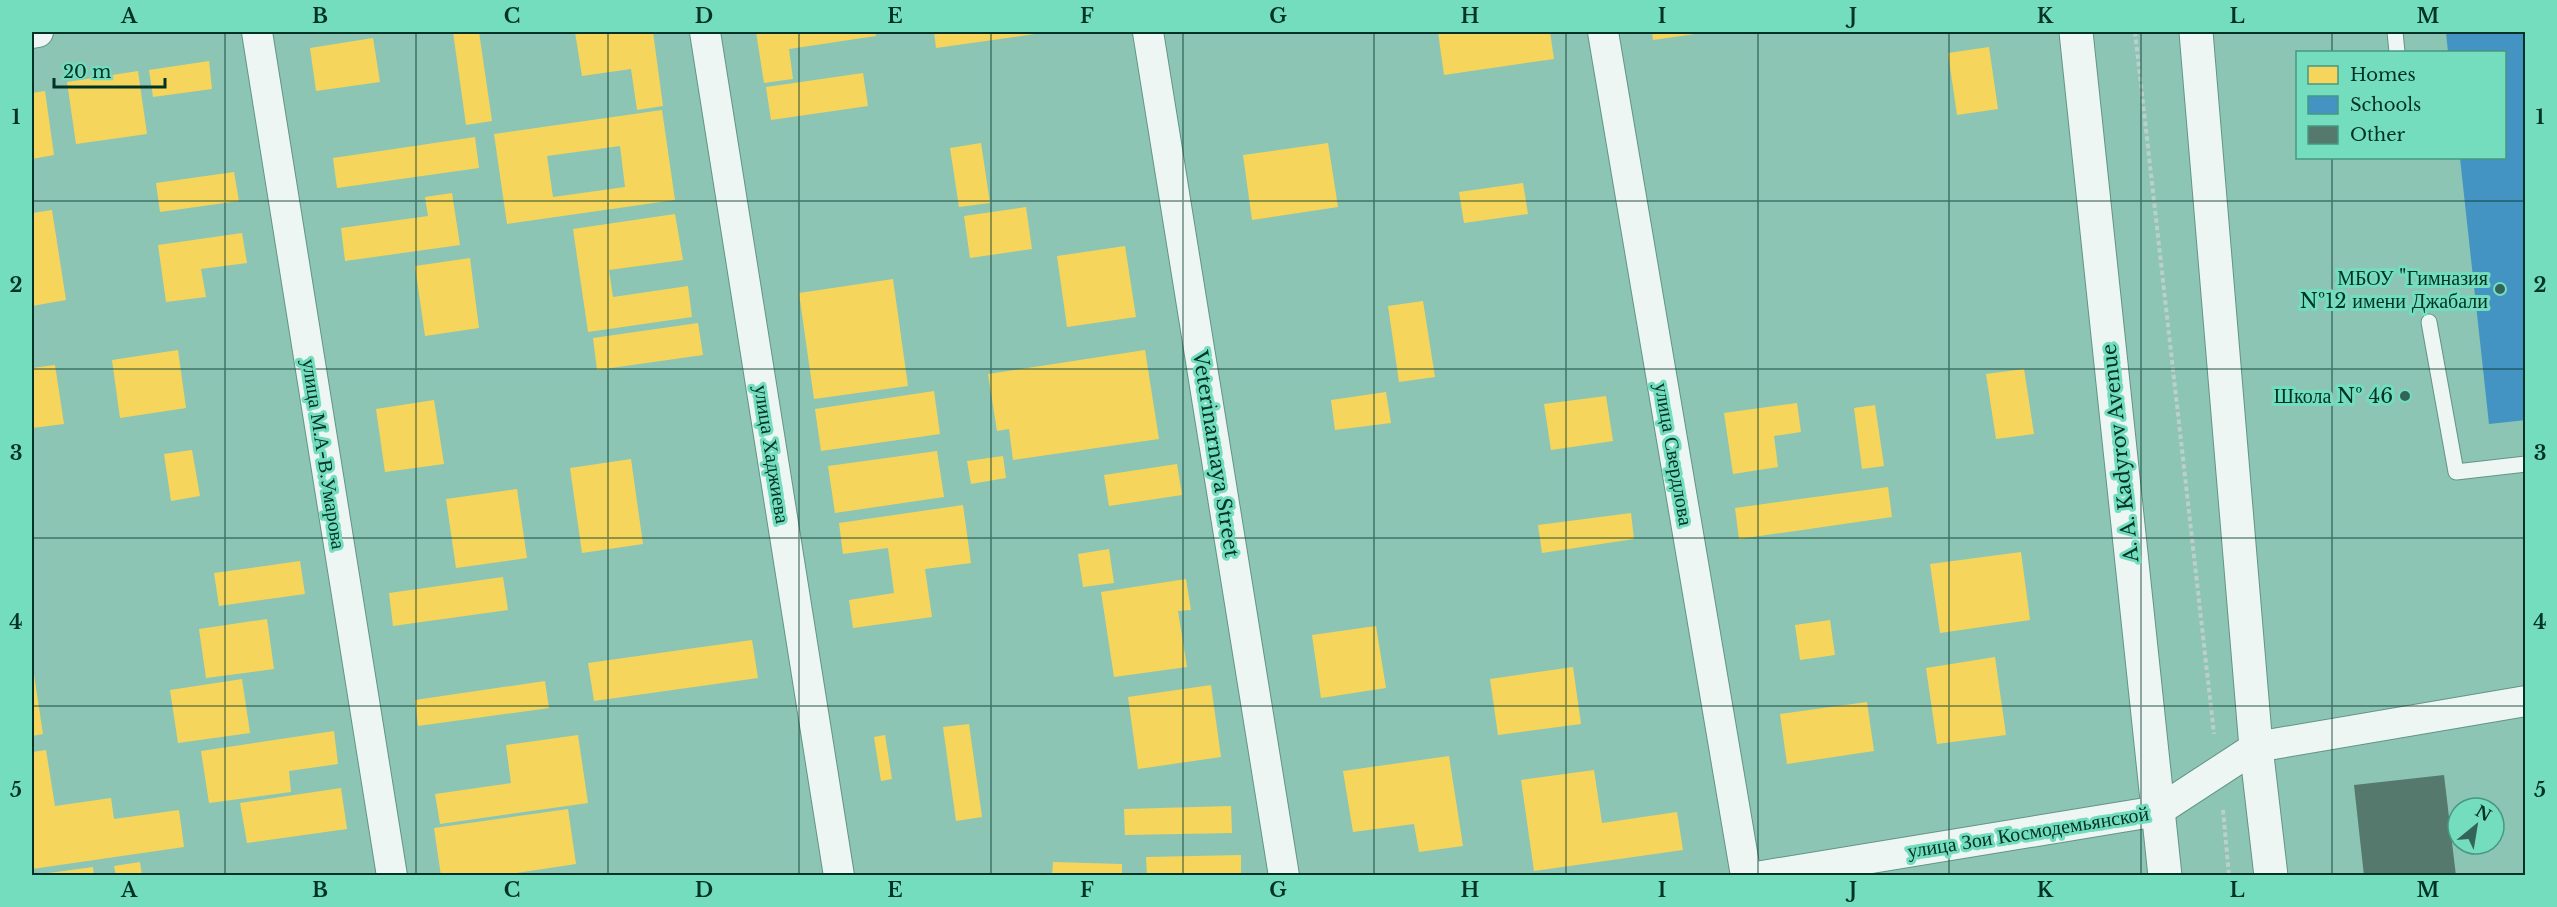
<svg xmlns="http://www.w3.org/2000/svg" width="2557" height="907" viewBox="0 0 2557 907" font-family="'Libre Baskerville',serif">
  <rect width="100%" height="100%" fill="#8cc5b4"/>
  <g fill="#f6d55c" fill-rule="evenodd">
    <polygon points="453,32 479,32 492,121 466,125"/>
    <polygon points="575,32 653,32 663,106 637,110 631,69 582,76"/>
    <polygon points="756,32 875,32 876,36 789,49 793,79 764,83"/>
    <polygon points="934,32 1042,32 1042,33 936,48"/>
    <polygon points="1438,32 1550,32 1554,59 1444,75"/>
    <polygon points="1652,32 1702,32 1702,33 1653,40"/>
    <polygon points="373,38 380,82 316,91 310,48"/>
    <polygon points="1989,47 1998,109 1957,115 1948,53"/>
    <polygon points="209,61 212,89 153,97 149,70"/>
    <polygon points="138,71 147,134 76,144 67,82"/>
    <polygon points="863,73 868,106 771,120 766,87"/>
    <polygon points="45,91 54,155 32,159 32,93"/>
    <path d="M662,110L675,200L507,224L494,134ZM620,146L625,187L553,197L547,156Z"/>
    <polygon points="475,137 479,168 337,188 333,158"/>
    <polygon points="981,143 990,203 959,207 950,148"/>
    <polygon points="1328,143 1338,207 1252,220 1243,155"/>
    <polygon points="234,172 239,201 160,212 156,183"/>
    <polygon points="1523,183 1528,214 1464,223 1459,192"/>
    <polygon points="452,193 460,245 345,261 341,228 428,216 425,197"/>
    <polygon points="1026,207 1032,249 970,258 964,216"/>
    <polygon points="52,210 66,300 32,306 32,213"/>
    <polygon points="675,214 683,260 609,270 613,297 688,286 692,317 588,332 573,229"/>
    <polygon points="242,233 247,263 201,269 206,297 166,302 158,245"/>
    <polygon points="1125,246 1136,317 1067,327 1057,256"/>
    <polygon points="470,258 479,328 425,336 415,266"/>
    <polygon points="893,279 908,386 814,399 799,293"/>
    <polygon points="1423,301 1435,377 1399,382 1388,306"/>
    <polygon points="698,323 703,355 597,370 593,338"/>
    <polygon points="178,350 186,408 120,418 112,360"/>
    <polygon points="1145,350 1159,439 1013,460 1009,429 997,431 988,374"/>
    <polygon points="55,365 64,424 32,428 32,368"/>
    <polygon points="2024,369 2034,434 1996,439 1986,374"/>
    <polygon points="934,391 940,434 821,451 815,409"/>
    <polygon points="1386,392 1391,423 1335,430 1331,400"/>
    <polygon points="1606,396 1613,441 1551,450 1544,404"/>
    <polygon points="434,400 444,464 385,472 376,409"/>
    <polygon points="1797,403 1801,432 1774,436 1778,467 1733,474 1724,413"/>
    <polygon points="1875,405 1884,466 1862,469 1854,408"/>
    <polygon points="192,450 200,496 171,501 164,454"/>
    <polygon points="937,451 944,497 835,513 828,466"/>
    <polygon points="1003,456 1006,478 971,484 967,461"/>
    <polygon points="631,459 643,544 582,553 570,468"/>
    <polygon points="1177,464 1182,495 1109,506 1104,475"/>
    <polygon points="1888,487 1892,517 1739,539 1735,508"/>
    <polygon points="517,489 527,558 456,568 446,499"/>
    <polygon points="963,505 971,563 925,569 932,617 853,628 849,600 894,593 888,548 843,554 839,523"/>
    <polygon points="1631,513 1634,539 1542,553 1538,525"/>
    <polygon points="1109,549 1114,583 1083,587 1078,554"/>
    <polygon points="2021,552 2030,620 1940,633 1930,564"/>
    <polygon points="300,561 305,594 219,606 214,573"/>
    <polygon points="503,577 508,610 393,626 389,593"/>
    <polygon points="1186,579 1191,610 1178,611 1187,667 1114,677 1101,592"/>
    <polygon points="267,619 274,669 206,678 199,629"/>
    <polygon points="1830,620 1835,655 1800,660 1795,625"/>
    <polygon points="1376,626 1386,688 1321,698 1312,635"/>
    <polygon points="752,640 758,678 594,701 588,663"/>
    <polygon points="1995,657 2006,735 1937,744 1926,668"/>
    <polygon points="1573,667 1581,724 1498,735 1490,679"/>
    <polygon points="33,668 43,734 32,736 32,669"/>
    <polygon points="242,679 250,733 178,743 170,690"/>
    <polygon points="545,681 549,708 418,726 415,700"/>
    <polygon points="1211,685 1221,757 1138,769 1128,697"/>
    <polygon points="1867,702 1874,751 1787,764 1780,714"/>
    <polygon points="969,724 982,817 956,821 943,727"/>
    <polygon points="334,731 338,764 289,771 291,792 209,803 201,751"/>
    <polygon points="578,735 588,803 440,824 435,794 511,783 506,745"/>
    <polygon points="885,735 892,779 881,781 874,737"/>
    <polygon points="46,750 55,806 111,798 114,819 179,810 184,847 32,869 32,752"/>
    <polygon points="1449,756 1463,846 1419,852 1414,824 1353,832 1343,771"/>
    <polygon points="1594,770 1602,823 1677,812 1683,850 1534,871 1521,780"/>
    <polygon points="341,788 347,829 247,843 240,803"/>
    <polygon points="1231,806 1232,833 1125,835 1124,809"/>
    <polygon points="568,809 576,864 496,876 441,876 434,828"/>
    <polygon points="1241,855 1241,876 1147,876 1146,857"/>
    <polygon points="140,862 142,876 116,876 114,866"/>
    <polygon points="1053,862 1122,864 1122,876 1052,876"/>
    <polygon points="93,867 94,876 41,876 41,874"/>
  </g>
  <polygon fill="#4393c3" points="2446,32 2526,32 2526,420 2489,424 2460,158 2504,158 2504,52 2448,52"/>
  <polygon fill="#56796e" points="2444,775 2456,876 2364,876 2354,785"/>
  <g fill="none" stroke-linecap="round" stroke-linejoin="round">
    <g stroke="#639487" stroke-width="17">
      <g id="lane">
        <polyline points="2395,32 2397,52"/>
        <polyline points="2429,322 2456,472 2526,464"/>
      </g>
    </g>
    <g stroke="#639487" stroke-width="32">
      <g id="street">
        <polyline points="257,32 392,876"/>
        <polyline points="705,32 839,876"/>
        <polyline points="1148,32 1284,876"/>
        <polyline points="1603,32 1746,876"/>
        <polyline points="32,33 38,32"/>
        <polyline points="1762,876 2158,811 2256,747 2526,701"/>
      </g>
    </g>
    <g stroke="#639487" stroke-width="35">
      <g id="secondary">
        <polyline points="2076,32 2165,876"/>
        <polyline points="2196,32 2256,747 2271,876"/>
      </g>
    </g>
    <g stroke="#bccfca" stroke-width="4" stroke-dasharray="4.5 3" stroke-linecap="butt">
      <polyline points="2135,32 2214,734"/>
      <polyline points="2223,810 2229,876"/>
    </g>
    <use href="#lane" stroke="#eef6f4" stroke-width="15"/>
    <use href="#street" stroke="#eef6f4" stroke-width="30"/>
    <use href="#secondary" stroke="#eef6f4" stroke-width="33"/>
  </g>
  <path fill="none" stroke="#013226" stroke-width="1.5" stroke-opacity="0.55" d="M225,32V876M416,32V876M608,32V876M799,32V876M991,32V876M1183,32V876M1374,32V876M1566,32V876M1758,32V876M1949,32V876M2141,32V876M2332,32V52M2332,158V876M32,201H2526M32,369H2526M32,538H2526M32,706H2526"/>
  <g fill="#326558" stroke="#74ddbd" stroke-width="2">
    <circle cx="2500" cy="289" r="6"/>
    <circle cx="2405" cy="396" r="6"/>
  </g>
  <g text-anchor="middle" stroke-width="6" stroke-linejoin="round" paint-order="stroke">
    <g font-size="20" fill="#013226" stroke="#74ddbd" text-anchor="end">
      <text x="2488" y="285">МБОУ "Гимназия<tspan x="2488" dy="23">№12 имени Джабали</tspan></text>
      <text x="2393" y="403">Школа № 46</text>
    </g>
    <g font-size="20" fill="#013226" stroke="#74ddbd">
      <text transform="translate(2120 453) rotate(-96)" y="7">A. A. Kadyrov Avenue</text>
      <text transform="translate(324 454) rotate(81)" y="7">улица М.А-В.Умарова</text>
      <text transform="translate(772 454) rotate(81)" y="7">улица Хаджиева</text>
      <text transform="translate(1216 454) rotate(81)" y="7">Veterinarnaya Street</text>
      <text transform="translate(1674 454) rotate(80)" y="7">улица Свердлова</text>
      <text transform="translate(2028 832) rotate(-9)" y="7">улица Зои Космодемьянской</text>
    </g>
  </g>
  <rect width="2557" height="907" fill="none" stroke="#74ddbd" stroke-width="66"/>
  <rect x="2296" y="51" width="210" height="108" fill="#74ddbd" stroke="#469981" stroke-width="1.5"/>
  <rect x="2308" y="66" width="30" height="18" fill="#f6d55c" stroke="#469981" stroke-width="1.5"/>
  <text x="2350" y="81" font-size="18" fill="#013226">Homes</text>
  <rect x="2308" y="96" width="30" height="18" fill="#4393c3" stroke="#469981" stroke-width="1.5"/>
  <text x="2350" y="111" font-size="18" fill="#013226">Schools</text>
  <rect x="2308" y="126" width="30" height="18" fill="#56796e" stroke="#469981" stroke-width="1.5"/>
  <text x="2350" y="141" font-size="18" fill="#013226">Other</text>
  <g transform="translate(2476 826) rotate(30)"><circle r="28" fill="#74ddbd" stroke="#469981" stroke-width="1.5"/>
  <path d="M0-4.5L10 22L0 15L-10 22Z" fill="#326558"/>
  <text y="-9" font-size="16" font-weight="bold" text-anchor="middle" fill="#013226">N</text>
  </g>
  <path d="M54 78v9h111v-9" fill="none" stroke="#013226" stroke-width="3"/>
  <text x="63" y="78" font-size="18" fill="#013226" stroke="#74ddbd" stroke-width="4.5" paint-order="stroke">20 m</text>
  <rect x="33" y="33" width="2491" height="841" fill="none" stroke="#013226" stroke-width="2"/>
  <g font-size="20" text-anchor="middle" font-weight="bold" fill="#013226">
    <text x="129" y="23">A</text>
    <text x="320" y="23">B</text>
    <text x="512" y="23">C</text>
    <text x="704" y="23">D</text>
    <text x="895" y="23">E</text>
    <text x="1087" y="23">F</text>
    <text x="1278" y="23">G</text>
    <text x="1470" y="23">H</text>
    <text x="1662" y="23">I</text>
    <text x="1853" y="23">J</text>
    <text x="2045" y="23">K</text>
    <text x="2237" y="23">L</text>
    <text x="2428" y="23">M</text>
    <text x="16" y="124">1</text>
    <text x="2540" y="124">1</text>
    <text x="16" y="292">2</text>
    <text x="2540" y="292">2</text>
    <text x="16" y="460">3</text>
    <text x="2540" y="460">3</text>
    <text x="16" y="629">4</text>
    <text x="2540" y="629">4</text>
    <text x="16" y="797">5</text>
    <text x="2540" y="797">5</text>
    <text x="129" y="897">A</text>
    <text x="320" y="897">B</text>
    <text x="512" y="897">C</text>
    <text x="704" y="897">D</text>
    <text x="895" y="897">E</text>
    <text x="1087" y="897">F</text>
    <text x="1278" y="897">G</text>
    <text x="1470" y="897">H</text>
    <text x="1662" y="897">I</text>
    <text x="1853" y="897">J</text>
    <text x="2045" y="897">K</text>
    <text x="2237" y="897">L</text>
    <text x="2428" y="897">M</text>
  </g>
</svg>
